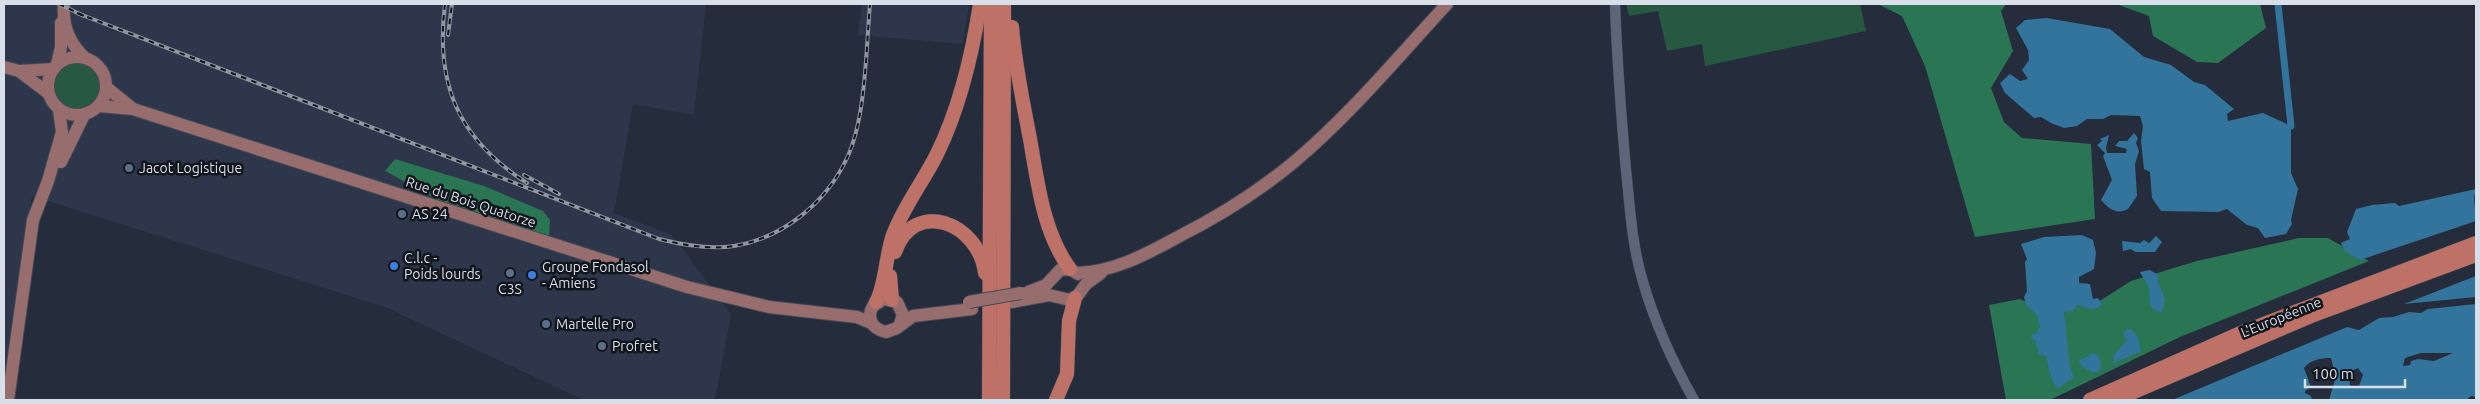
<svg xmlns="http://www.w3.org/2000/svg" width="2480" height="404" viewBox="0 0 2480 404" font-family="Ubuntu,sans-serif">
  <rect width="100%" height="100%" fill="#252c3c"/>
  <g fill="#2d364b">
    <polygon points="4,4 706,4 694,115 633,104 614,213 672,235 731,314 715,400 584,400 385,307 32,196 4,385"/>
    <polygon points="862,4 969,4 963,44 858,35"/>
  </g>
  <g fill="#275841">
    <polygon points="1626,4 1860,4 1866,31 1705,66 1702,44 1667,51 1658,11 1629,16"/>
    <circle cx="77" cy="86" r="23"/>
  </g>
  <g fill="#2a7554">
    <polygon points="1878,4 2006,4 2001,11 2013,51 1991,88 2004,122 2022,138 2091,144 2095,219 1975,237 1925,66 1902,16"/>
    <polygon points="2116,4 2260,4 2266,28 2218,63 2197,62 2153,36 2149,16"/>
    <polygon points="395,159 484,186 543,211 550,220 549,236 449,206 385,171"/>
    <polygon points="2299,238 2328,238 2369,261 2180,337 2050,400 2006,400 1989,305 2020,299 2039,308 2095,304 2131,281 2197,261"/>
  </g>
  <g fill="#32749c" fill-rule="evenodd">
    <polygon points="2047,18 2110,29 2144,57 2171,65 2194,82 2205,85 2234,109 2227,114 2228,121 2263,113 2291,126 2291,173 2298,189 2291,220 2292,224 2286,234 2265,238 2258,228 2247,225 2227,209 2218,212 2161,211 2152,198 2150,172 2144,169 2141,141 2143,126 2140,116 2111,115 2103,119 2087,119 2077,126 2064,128 2051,123 2041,117 2034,118 2005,93 2000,83 2010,74 2020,81 2028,79 2022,70 2029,60 2028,50 2016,28 2025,20"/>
    <path d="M2134,133L2138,138L2136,143L2139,151L2135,164L2137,196L2128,209C2117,215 2109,209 2101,200L2112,180L2103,156L2105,153L2097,145L2102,141L2100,139L2109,135L2106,148L2107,153H2126L2127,149L2115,146L2119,141H2127Z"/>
    <polygon points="2476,189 2474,198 2476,221 2360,260 2345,251 2341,243 2350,239 2347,232 2356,209 2372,205 2395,203 2399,206"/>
    <polygon points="2082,235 2093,240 2096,253 2094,269 2079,277 2079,283 2090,284 2093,299 2098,298 2102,304 2098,308 2092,309 2078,305 2072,311 2064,312 2070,367 2074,378 2057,389 2051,378 2046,356 2038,354 2039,349 2036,346 2036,341 2031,338 2032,334 2036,334 2040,327 2037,315 2026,305 2024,297 2027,291 2025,262 2027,259 2021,244 2044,237"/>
    <polygon points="2156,236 2162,242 2155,252 2135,252 2131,249 2123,251 2122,241 2140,243 2144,240 2149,243"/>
    <path d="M2150,270L2158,275V282L2165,300L2162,313C2143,306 2153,301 2148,286C2147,282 2142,277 2140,272Z"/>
    <polygon points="2476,276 2476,297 2404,304"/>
    <path d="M2476,304V397L2471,396L2466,400H2329L2337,373L2334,370L2331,358C2321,358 2310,360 2304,368L2311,387L2305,391V393L2311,396L2312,400H2172L2347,327L2359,330L2379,318L2393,317L2409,312L2421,313L2428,309ZM2421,353H2453L2434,361L2418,359L2411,361L2410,365L2403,366L2405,358ZM2358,368L2363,375L2359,386L2354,388L2350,386L2349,372Z"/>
    <polygon points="2131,329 2138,337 2141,351 2114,363 2114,355 2127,340 2123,336 2125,331"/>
    <polygon points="2094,353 2098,355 2101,364 2100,370 2094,373 2083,367 2078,361"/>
  </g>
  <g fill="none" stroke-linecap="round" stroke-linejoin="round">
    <polyline stroke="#32749c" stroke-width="7" points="2278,4 2291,126"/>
    <g stroke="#434a56" stroke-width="11">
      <path id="minor" d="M1615,4C1617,59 1621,114 1626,170C1630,208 1632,246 1643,282C1655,323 1673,363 1694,400"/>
    </g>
    <g stroke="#434a56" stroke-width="14">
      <g id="major">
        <path d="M64,4C62,25 70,44 85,58"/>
        <circle cx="77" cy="86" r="29"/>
        <polyline points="57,64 61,47 61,23"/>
        <polyline points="4,67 19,71 48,93"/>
        <polyline points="19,71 53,69"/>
        <polyline points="106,87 133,109"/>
        <polyline points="99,106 133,109 687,287 769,307 857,317 871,323"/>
        <polyline points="61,162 84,115"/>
        <path d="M1077,273C1113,272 1145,255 1176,238C1218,217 1258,192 1294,162C1350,115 1398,57 1447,4"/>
        <polyline points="1028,292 1046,285 1060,270 1070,269 1078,274"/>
        <polyline points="1012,302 1049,295 1070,300 1078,295 1086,284 1101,273"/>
        <path d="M900,324L903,315L897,302L884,299L873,306C866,318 872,329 886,332L897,328L913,316L972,309"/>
        <polyline points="8,400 33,220 48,181 62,132 59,110"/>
      </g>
    </g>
    <g stroke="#434a56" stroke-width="15">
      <g id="highway">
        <path d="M1012,27C1015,65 1023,102 1030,139C1038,184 1043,232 1070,269"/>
        <path d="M895,252C914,197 979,223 985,273"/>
        <polyline points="890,276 892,300"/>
        <path d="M876,302C885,288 886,254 893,235C904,206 923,182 937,154C960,107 972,56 980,4"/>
        <polyline points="989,400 991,4"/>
        <polyline points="1003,400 1004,4"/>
        <polyline points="1056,400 1067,374 1069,321 1075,298"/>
        <polyline points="2090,400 2243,332 2476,243"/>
        <polyline points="2115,400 2311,316 2476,255"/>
      </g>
    </g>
    <use href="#minor" stroke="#5d6678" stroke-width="10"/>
    <use href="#major" stroke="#976d6e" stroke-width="12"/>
    <use href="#highway" stroke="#be7167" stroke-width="14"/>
    <g stroke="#8f96a2" stroke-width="4">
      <g id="rail">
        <polyline points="59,4 84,16"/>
        <path d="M445,4C435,84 458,139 527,183"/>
        <path d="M77,13L659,239C683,245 709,250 734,246C783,238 826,203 847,158C866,118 866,49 870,4"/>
        <polyline points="448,35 452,4"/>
        <polyline points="524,175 559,194"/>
      </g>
    </g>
    <use href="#rail" stroke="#11151c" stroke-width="2" stroke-dasharray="5.5" stroke-linecap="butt"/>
    <g stroke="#434a56" stroke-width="14" stroke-linecap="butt">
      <polyline id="major-bridge" points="969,302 1021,293"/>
    </g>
    <use href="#major-bridge" stroke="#976d6e" stroke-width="12"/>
  </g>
  <g fill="#5c6f8a" stroke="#11151c" stroke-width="2">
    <circle cx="129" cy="168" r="5"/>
    <circle cx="402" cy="214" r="5"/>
    <circle cx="510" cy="273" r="5"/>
    <circle cx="546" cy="324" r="5"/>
    <circle cx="602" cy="346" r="5"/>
  </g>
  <g fill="#3f7fe0" stroke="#11151c" stroke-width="2">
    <circle cx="394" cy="266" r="5"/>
    <circle cx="532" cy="275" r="5"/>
  </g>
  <g text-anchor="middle" stroke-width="5" stroke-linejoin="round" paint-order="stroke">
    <g font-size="14" fill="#d9dfe9" stroke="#11151c" text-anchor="start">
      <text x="139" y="173">Jacot Logistique</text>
      <text x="412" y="219">AS 24</text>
      <text x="404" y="263">C.l.c -<tspan x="404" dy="16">Poids lourds</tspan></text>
      <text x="542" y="272">Groupe Fondasol<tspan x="542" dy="16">- Amiens</tspan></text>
      <text x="510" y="294" text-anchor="middle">C3S</text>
      <text x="556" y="329">Martelle Pro</text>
      <text x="612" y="351">Profret</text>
    </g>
    <g font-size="14" fill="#d9dfe9" stroke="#11151c">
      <text transform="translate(471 202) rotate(18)" y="5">Rue du Bois Quatorze</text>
      <text transform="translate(2281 317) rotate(-22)" y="5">L'Européenne</text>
    </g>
  </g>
  <rect width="2480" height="404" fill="none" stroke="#d9dfe9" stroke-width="10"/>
  <path d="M2305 379v8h100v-8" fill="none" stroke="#d9dfe9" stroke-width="2.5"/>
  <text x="2312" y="379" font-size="15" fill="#d9dfe9" stroke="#11151c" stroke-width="4" paint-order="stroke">100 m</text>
</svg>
